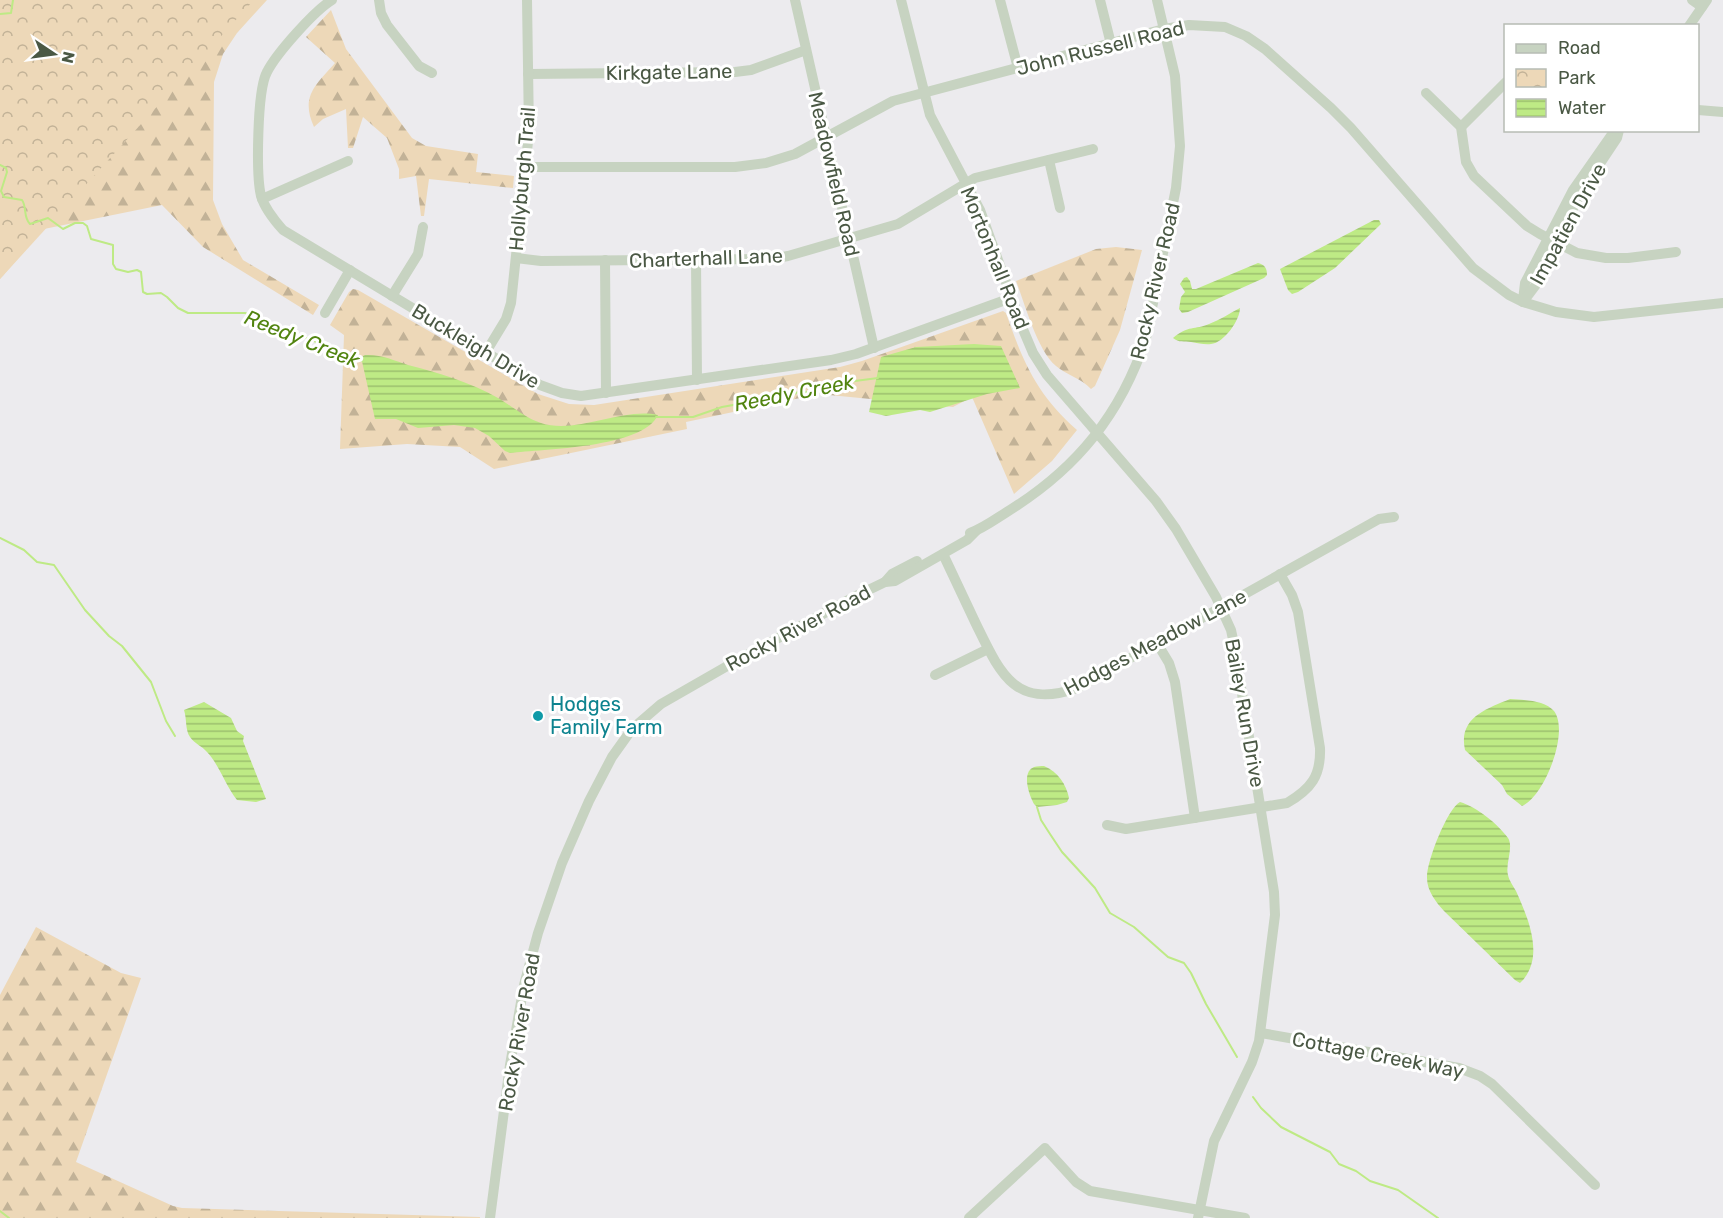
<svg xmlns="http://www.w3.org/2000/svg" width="1723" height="1218" viewBox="0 0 1723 1218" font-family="Rubik,sans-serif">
  <defs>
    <pattern id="forest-firs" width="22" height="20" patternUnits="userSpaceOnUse" patternTransform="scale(1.5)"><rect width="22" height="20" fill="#edd8b8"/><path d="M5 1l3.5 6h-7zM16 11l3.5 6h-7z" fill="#c2b297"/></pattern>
    <pattern id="park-crowns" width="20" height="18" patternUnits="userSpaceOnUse" patternTransform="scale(1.5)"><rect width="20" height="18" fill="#edd8b8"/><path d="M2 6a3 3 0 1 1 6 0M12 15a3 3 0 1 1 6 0" fill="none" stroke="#c2b297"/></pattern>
    <pattern id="water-rules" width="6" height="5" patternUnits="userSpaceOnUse" patternTransform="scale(1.5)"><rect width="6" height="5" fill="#beea85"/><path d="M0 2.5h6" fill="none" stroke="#9cc06e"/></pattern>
  </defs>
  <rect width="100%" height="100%" fill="#ecebee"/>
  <g fill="url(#forest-firs)">
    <polygon points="0,0 267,0 237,33 223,54 214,82 213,200 222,224 243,260 319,305 313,315 203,247 162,205 44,229 0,279"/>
    <path d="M331,10L346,49L412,138L426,146L478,154L476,172L514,176L513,188L429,179L424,216H421L416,176L399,179V169L387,138L363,117L353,148H348L346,109L323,119L314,127C300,96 316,85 335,63L306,37Z"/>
    <path d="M1116,247L1142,250L1120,330L1095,386L1091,389C1081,378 1066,375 1056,366C1037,350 1025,304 1016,281L1096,249Z"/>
    <path d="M353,289L358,290L538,394L569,404L594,405L840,367L862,361L1003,311L1006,313C1023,362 1037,395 1077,430L1052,461L1014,494L972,397L953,407L819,394L686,422L687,429L494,469L460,447L407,444L340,449L344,335L330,325L349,292Z"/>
    <polygon points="36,927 121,973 141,978 76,1162 173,1206 182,1208 480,1217 480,1218 0,1218 0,995"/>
  </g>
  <polygon fill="url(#park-crowns)" points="0,0 254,0 0,279"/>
  <g fill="url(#water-rules)">
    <polygon points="1374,220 1379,220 1381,224 1335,268 1298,292 1292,294 1288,290 1280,269"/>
    <path d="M1258,263C1265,265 1267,268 1267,275L1264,278L1188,312L1182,313L1179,309L1181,297L1185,292L1180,284L1184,278L1187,277L1190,281L1192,289H1196Z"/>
    <path d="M1240,308C1240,320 1224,343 1211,344C1205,345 1198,343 1191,342C1184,341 1179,343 1173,338C1188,325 1195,330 1209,324C1220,320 1230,313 1240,308Z"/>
    <polygon points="974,344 1001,346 1020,388 987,394 930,412 920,410 886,416 869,412 881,357 916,347"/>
    <path d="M365,355C381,354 393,360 408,365C439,373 470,382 498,398C512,406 525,418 541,423C576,435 622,407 658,415C643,448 543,449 510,453L505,451L489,436L475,428L454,425L418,428L396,419H375L361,357Z"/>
    <path d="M1510,699C1524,700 1545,700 1554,711C1570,732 1544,797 1522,806L1507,794L1502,785L1465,750C1458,718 1486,709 1510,699Z"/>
    <path d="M204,702L231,718L237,731L244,736L243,741L266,799L256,802L237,800C225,785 220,766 207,752C202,746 195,744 190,737C185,730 187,719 184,710Z"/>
    <path d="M1044,766C1058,772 1066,784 1069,798L1067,802L1057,805L1037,807L1034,804C1029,795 1021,772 1034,767C1037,766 1041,766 1044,766Z"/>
    <path d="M1460,802C1477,807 1498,824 1508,838C1514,847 1505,864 1508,875C1509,880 1513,886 1516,891C1528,918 1546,958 1520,983L1515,980L1444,911C1436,902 1427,891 1427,878C1426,863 1447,809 1460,802Z"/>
  </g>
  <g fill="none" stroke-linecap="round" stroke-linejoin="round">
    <g stroke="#beea85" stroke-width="2">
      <polyline points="0,14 11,13 13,0"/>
      <path d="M0,165L6,168L7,172L1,191L4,197L22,200C27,207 23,217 30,224L48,218L63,229L75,223H83L87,226L91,239L113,245V264L116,269L128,272L137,270L141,272L143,292L147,294L161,293L167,297L178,308L188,313H245L363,361"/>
      <polyline points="656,417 693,417 722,407 766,399 784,399 798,392 812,392 855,381 878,378"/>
      <polyline points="0,538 24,550 37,562 54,565 85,610 109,636 122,646 151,682 166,721 175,736"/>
      <polyline points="1037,807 1041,820 1050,834 1062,852 1095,888 1110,913 1134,927 1168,957 1184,963 1191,973 1206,1004 1237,1057"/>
      <polyline points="1253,1097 1261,1108 1281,1127 1330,1152 1339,1164 1356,1171 1370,1181 1398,1190 1438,1218"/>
      <polyline points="0,1211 9,1218"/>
    </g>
    <g stroke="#c7d3c1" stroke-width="10">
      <path d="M332,0C314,11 276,54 267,72C257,90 256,175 261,196C265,209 274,220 283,230L540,385L562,393L581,396L831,360L856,354L1011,298"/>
      <polyline points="379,0 381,13 387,25 419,66 432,73"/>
      <polyline points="795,0 874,348"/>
      <polyline points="901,0 930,115 980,210 1022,327 1033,353 1047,375 1156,501 1176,529 1216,597 1231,630 1234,644 1274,892 1275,915 1259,1041 1252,1062 1214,1141 1198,1218"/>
      <polyline points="1000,0 1018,68"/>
      <polyline points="1100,0 1111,44"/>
      <polyline points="1692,0 1702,7"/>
      <polyline points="1689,26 1707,0"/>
      <polyline points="528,74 735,72 751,70 806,50"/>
      <polyline points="1426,93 1461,127 1466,162 1474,176 1527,226 1540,234 1577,253 1606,258 1628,258 1676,252"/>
      <polyline points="1698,110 1723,112"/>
      <polyline points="1461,127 1506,82"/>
      <polyline points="1049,160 1060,208"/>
      <polyline points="525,167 735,167 766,163 795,154 893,101 1164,29 1189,25 1225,27 1246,36 1265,49 1331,108 1351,128 1473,268 1509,295 1523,302 1556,312 1594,317 1723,303"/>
      <polyline points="262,199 348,161"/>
      <polyline points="516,258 541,261 771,259 788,256 898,224 975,178 1093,149"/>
      <polyline points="696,259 697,380"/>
      <polyline points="605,260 606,393"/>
      <polyline points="392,296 418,254 423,227"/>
      <polyline points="1523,300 1525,283 1573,190 1615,130"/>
      <polyline points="1523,302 1535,286 1581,192 1617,138 1619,130"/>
      <polyline points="325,313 350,270"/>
      <polyline points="486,352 506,319 511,303 529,132 527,0"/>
      <path d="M970,533C984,528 997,518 1010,510C1077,468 1121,414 1146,338L1176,188L1180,146L1175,76L1157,0"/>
      <path d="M943,554C954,577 965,601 976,624C1000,673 1015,710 1077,688L1379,519L1394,517"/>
      <polyline points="885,582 892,574 917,561"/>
      <polyline points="1157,643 1169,663 1175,682 1195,818"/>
      <polyline points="935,675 988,649"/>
      <path d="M1107,825L1126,829L1287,803C1311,789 1321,776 1320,748L1298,612L1292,595L1280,574"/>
      <polyline points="1261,1033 1459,1068 1480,1076 1492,1084 1595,1185"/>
      <polyline points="490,1218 510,1065 524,985 538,933 562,863 589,801 612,757 632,729 661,704 736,661 856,596 885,582 895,581 967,540 976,531"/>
      <polyline points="969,1218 1045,1148 1076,1182 1090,1191 1245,1218"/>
    </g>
  </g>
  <circle fill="#0f9aa8" stroke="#fff" stroke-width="2" cx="538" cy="716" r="6"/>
  <g text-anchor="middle" stroke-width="6" stroke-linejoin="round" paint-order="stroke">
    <g font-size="20" fill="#4a5844" stroke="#fff">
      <text transform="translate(1100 48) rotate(-14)" y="7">John Russell Road</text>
      <text transform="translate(669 72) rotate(-1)" y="7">Kirkgate Lane</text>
      <text transform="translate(834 174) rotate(77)" y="7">Meadowfield Road</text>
      <text transform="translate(522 179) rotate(-85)" y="7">Hollyburgh Trail</text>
      <text transform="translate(1568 224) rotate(-61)" y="7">Impatien Drive</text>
      <text transform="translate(706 258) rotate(-2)" y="7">Charterhall Lane</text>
      <text transform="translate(995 258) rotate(68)" y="7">Mortonhall Road</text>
      <text transform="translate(1155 281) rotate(-77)" y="7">Rocky River Road</text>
      <text transform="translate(476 346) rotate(31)" y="7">Buckleigh Drive</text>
      <text transform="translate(798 628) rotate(-28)" y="7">Rocky River Road</text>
      <text transform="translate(1155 642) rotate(-28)" y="7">Hodges Meadow Lane</text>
      <text transform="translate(1245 713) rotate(80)" y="7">Bailey Run Drive</text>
      <text transform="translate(519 1032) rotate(-80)" y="7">Rocky River Road</text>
      <text transform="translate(1378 1055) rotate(11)" y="7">Cottage Creek Way</text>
    </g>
    <g font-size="20" fill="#0d838f" stroke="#fff" text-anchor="start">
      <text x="550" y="711">Hodges<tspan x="550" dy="23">Family Farm</tspan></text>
    </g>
    <g font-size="21" font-style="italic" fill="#51840f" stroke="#fff">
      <text transform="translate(302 339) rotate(22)" y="7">Reedy Creek</text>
      <text transform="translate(794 393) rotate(-11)" y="7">Reedy Creek</text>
    </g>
  </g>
  <rect x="1504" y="24" width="195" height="108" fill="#ffffff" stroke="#b7bcb4" stroke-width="1.5"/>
  <rect x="1516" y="44" width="30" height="9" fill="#c7d3c1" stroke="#b7bcb4" stroke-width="1.5"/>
  <text x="1558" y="54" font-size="18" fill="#4a5844">Road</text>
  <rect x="1516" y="69" width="30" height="18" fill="url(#park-crowns)" stroke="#b7bcb4" stroke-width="1.5"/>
  <text x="1558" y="84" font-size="18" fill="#4a5844">Park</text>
  <rect x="1516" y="99" width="30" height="18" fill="url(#water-rules)" stroke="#b7bcb4" stroke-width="1.5"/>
  <text x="1558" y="114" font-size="18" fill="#4a5844">Water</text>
  <g transform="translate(54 54) rotate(103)" stroke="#ffffff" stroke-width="4.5" paint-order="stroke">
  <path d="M0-4.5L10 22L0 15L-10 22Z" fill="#4a5844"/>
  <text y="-9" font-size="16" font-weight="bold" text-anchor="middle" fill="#4a5844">N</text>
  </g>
</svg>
